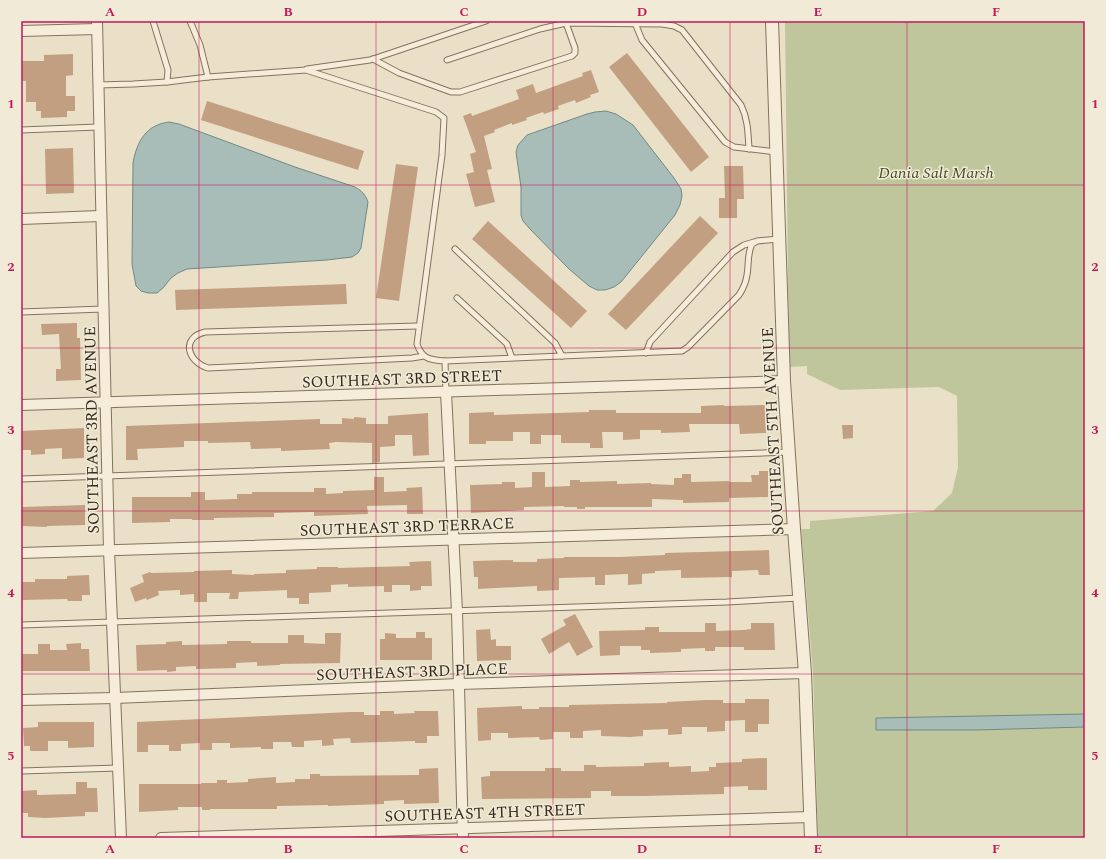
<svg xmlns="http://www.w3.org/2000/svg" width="1106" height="859" viewBox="0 0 1106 859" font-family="Spectral,serif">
  <rect width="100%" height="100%" fill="#e9e0c7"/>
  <polygon fill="#c0c69c" points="785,21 1085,21 1085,838 818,838 813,673 801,529 810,529 810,521 933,511 952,493 958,467 957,396 939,387 840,390 807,374 807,366 789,367"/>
  <g fill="#a8bdb8" stroke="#6f8b85">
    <polygon points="606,111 616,114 633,125 674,178 681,189 682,196 680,205 675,215 621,282 614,287 605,290 597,290 589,286 569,269 530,229 523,221 521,215 521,187 516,152 518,145 527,135 587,114 595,112"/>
    <path d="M169,122L179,124L295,167L355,187C362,191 365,194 368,202L361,248L358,253L352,257L327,260L187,269L178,273L171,278L163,288L157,293H148L141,291L136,286L132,264L133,163C137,141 146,125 169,122Z"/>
    <polygon points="1085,714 1085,727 976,730 876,730 876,718"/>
  </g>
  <g fill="#c39f81">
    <polygon points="627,53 709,157 691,172 609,67"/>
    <polygon points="73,54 73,75 66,76 66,96 75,96 75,111 67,111 67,117 41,118 41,111 36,111 36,102 26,102 26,81 21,81 21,61 44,61 44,55"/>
    <polygon points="591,70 599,92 590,95 591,97 576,103 575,100 558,106 559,109 544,114 543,112 526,118 527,120 512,125 512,123 494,130 495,132 484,136 492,169 487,170 495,202 475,207 466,174 474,172 470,154 476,152 463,116 471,113 472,116 519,99 516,90 533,84 536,93 583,76 582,73"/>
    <polygon points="207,101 364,151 358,170 201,120"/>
    <polygon points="73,148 74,193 46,194 45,149"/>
    <polygon points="396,164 418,167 399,301 376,298"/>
    <polygon points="724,166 743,166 744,199 737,199 737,218 719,218 719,198 725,198"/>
    <polygon points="700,216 718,233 626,330 608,314"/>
    <polygon points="488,221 587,311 571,328 472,239"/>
    <polygon points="346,284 347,304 176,310 175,290"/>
    <polygon points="77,323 77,338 80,338 81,380 56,381 56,369 61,369 59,334 42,335 41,324"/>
    <polygon points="724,405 724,406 765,405 766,433 740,434 739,424 689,424 690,432 661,433 661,430 640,430 640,439 623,440 623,432 602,432 603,448 590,448 590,443 561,443 561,435 541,435 541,444 530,444 530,432 513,432 513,441 486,441 486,444 469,444 469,413 494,412 494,415 589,412 589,410 616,410 616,413 701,413 701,406"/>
    <polygon points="428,413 429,455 413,456 412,435 395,435 395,446 380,447 380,462 372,463 372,443 336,442 329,443 330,449 281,451 281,448 251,449 250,442 208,443 208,441 184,441 184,447 137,449 138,460 126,460 126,426 320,419 320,424 342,424 342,418 354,419 354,417 366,418 366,424 388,424 388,416"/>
    <polygon points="842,425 853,425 853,438 843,439"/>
    <polygon points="84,428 84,458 62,459 62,448 45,449 45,454 31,455 31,450 21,450 21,431"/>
    <polygon points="759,471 768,471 768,497 729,498 729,502 683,503 683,500 652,499 652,507 585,507 585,509 577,509 577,507 564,507 564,506 524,507 524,510 471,513 470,485 502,484 502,482 515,482 515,488 532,487 532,472 545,472 545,487 570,486 570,480 580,480 580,482 617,481 617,484 651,483 651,484 674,485 674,478 682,478 682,474 691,474 691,482 729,481 729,482 752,482 751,475 759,475"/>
    <polygon points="374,477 384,477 384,492 407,491 406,488 422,487 423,514 407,514 407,505 367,506 368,514 314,516 314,512 274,513 274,517 214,518 214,520 192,520 192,519 170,519 170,522 132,523 132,497 191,497 191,492 205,492 205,500 237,499 237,494 252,494 252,492 314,492 314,488 326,488 326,494 343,493 343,491 374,490"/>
    <polygon points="85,505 85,525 47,526 47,527 21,526 21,507"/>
    <polygon points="769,550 770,575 759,575 758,570 732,571 732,577 681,578 681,570 655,571 655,573 642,574 642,584 628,585 628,574 605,575 605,585 595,585 595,577 559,578 559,590 537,591 537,586 478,589 478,577 474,577 473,561 513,560 513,562 537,562 537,559 564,558 564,557 620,557 665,555 665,553"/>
    <polygon points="431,561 432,586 421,586 421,590 410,591 410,585 392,585 392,592 384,592 384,586 348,587 348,584 331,585 331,592 309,593 309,604 299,604 299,598 287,598 287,590 239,592 238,599 229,599 230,593 207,593 207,602 194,602 194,594 180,595 180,590 158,591 159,595 147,600 146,598 135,602 130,588 144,582 142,575 150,572 151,573 194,572 194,571 232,570 232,574 254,575 254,574 286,573 286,570 317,569 317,567 338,567 338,568 410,566 409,562"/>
    <polygon points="89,575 90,595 82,595 82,601 68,601 67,599 21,600 21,582 35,582 35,579 67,579 67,576"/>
    <polygon points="575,614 593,647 577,656 569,642 549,654 541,639 566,625 563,620"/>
    <polygon points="705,623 716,623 716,631 744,630 751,629 751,623 774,623 775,650 744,650 744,647 715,647 715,651 705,651 705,648 681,649 681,652 650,653 650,650 641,650 641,646 620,646 620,655 600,656 599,631 645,630 645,627 659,627 659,632 705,632"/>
    <polygon points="490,629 491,640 496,639 496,646 511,646 511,660 477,661 476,630"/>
    <polygon points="416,632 425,632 425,638 432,638 432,660 380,660 380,639 385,639 385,633 396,634 396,638 416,638"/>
    <polygon points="325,633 341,633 340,663 280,664 280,665 257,666 257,662 236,663 236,668 196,669 196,666 176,667 176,671 167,672 167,670 137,671 136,645 166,644 166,642 182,641 182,645 227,644 227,641 251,641 251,643 288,643 288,635 304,635 304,643 325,644"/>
    <polygon points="81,643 81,649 89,649 90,671 21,671 21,654 38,654 38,644 50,644 50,650 67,650 66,644"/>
    <polygon points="745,699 769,699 769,724 758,724 758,732 745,732 745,720 725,721 725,731 707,732 707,727 682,727 682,734 668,735 668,729 643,730 643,736 630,737 601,736 601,730 583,731 583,738 570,738 570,732 553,732 553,739 540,740 539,737 508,738 508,733 491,733 491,740 478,741 477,708 522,706 522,709 539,709 539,707 569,707 569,705 667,703 667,702 706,700 723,700 723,703 745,703"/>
    <polygon points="380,711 394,711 394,714 415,713 414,711 438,711 439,736 427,736 427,743 415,743 415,741 351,743 350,738 333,739 334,745 322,746 322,740 304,741 304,747 292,747 291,742 273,742 273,749 261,749 261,747 230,748 230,743 212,743 212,750 200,750 200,743 181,744 181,751 169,751 169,745 148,745 148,752 137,752 137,722 350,712 364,712 364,715 380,715"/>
    <polygon points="38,722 94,722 94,747 68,748 68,741 48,741 48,751 30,751 30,746 24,746 23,728 38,727"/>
    <polygon points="767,758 767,790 748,790 748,786 724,787 724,794 644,796 611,796 611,791 591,791 591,798 482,799 481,777 490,776 490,771 545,771 545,768 561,768 561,771 584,771 584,765 596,765 596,767 644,766 644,763 669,762 669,767 691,766 691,772 709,771 709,767 716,767 716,763 742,762 742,759"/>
    <polygon points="438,768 439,803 404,804 404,800 384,801 384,804 328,806 328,805 277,806 277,809 210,809 210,810 202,810 202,807 178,807 178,810 139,812 139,784 201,784 201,783 217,783 217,780 227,780 227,783 248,782 248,779 276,777 276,783 295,782 295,779 310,779 310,774 320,774 320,776 419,775 419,769"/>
    <polygon points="76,782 87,782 87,788 97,788 98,812 85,812 85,816 45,818 28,817 28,813 21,813 21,791 37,790 37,795 76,794"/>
  </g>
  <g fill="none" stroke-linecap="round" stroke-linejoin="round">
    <g stroke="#83735e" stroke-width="7">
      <g id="service">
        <polyline points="153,21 168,70 167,82"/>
        <polyline points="190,21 200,45 208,77"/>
        <polyline points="635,23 642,40 725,142 734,147 776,152"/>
        <polyline points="373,59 399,73 451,92 460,92 572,56 575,53 575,48 566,23"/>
        <path d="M447,60L540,29L566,23L662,24L674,26L682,30L741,105C748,119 748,133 749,149"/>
        <polyline points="307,69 370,60 486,21"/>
        <path d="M98,85L133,84L167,82L208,77L306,70L436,112L444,118L442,155L417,344C422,359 430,360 445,361L446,392"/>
        <polyline points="21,130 98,127"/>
        <polyline points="455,249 555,343 562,356"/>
        <polyline points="457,298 507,344 512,358"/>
        <polyline points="21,312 103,309"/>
        <path d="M418,326L205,332C180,338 188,362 208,368L412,358L424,356"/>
        <polyline points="646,353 650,342 733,252 744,245 754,242"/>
        <path d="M445,361L682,351L688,347L739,295C743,289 746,282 747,275C749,264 747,254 752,244L757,241L779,239"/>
        <polyline points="21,479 789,452"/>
        <polyline points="21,625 727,602 799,598"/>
        <polyline points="21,771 118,768"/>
      </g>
    </g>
    <g stroke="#83735e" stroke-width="12">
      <g id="minor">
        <polyline points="97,21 109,550 121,838"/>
        <polyline points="21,31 97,29"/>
        <polyline points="21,219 100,216"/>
        <polyline points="446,392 457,611 463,838"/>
        <polyline points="21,405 784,381"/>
        <polyline points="21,553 794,529"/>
        <polyline points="21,700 115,698 459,684 805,673"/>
        <polyline points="161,838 810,817"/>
      </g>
    </g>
    <g stroke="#83735e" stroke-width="14">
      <polyline id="tertiary" points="772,21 784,381 794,529 805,673 811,838"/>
    </g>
    <use href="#service" stroke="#f5edd9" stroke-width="5"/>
    <use href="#minor" stroke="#f5edd9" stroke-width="10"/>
    <use href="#tertiary" stroke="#f5edd9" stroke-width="12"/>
  </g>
  <path fill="none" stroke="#c2185b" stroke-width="1" stroke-opacity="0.55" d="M199,21V838M376,21V838M553,21V838M730,21V838M907,21V838M21,185H1085M21,348H1085M21,511H1085M21,674H1085"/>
  <g text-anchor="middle" stroke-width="3" stroke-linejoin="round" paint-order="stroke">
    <g font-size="16" font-style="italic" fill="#444f29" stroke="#f1ead6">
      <text x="936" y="178">Dania Salt Marsh</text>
    </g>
    <g font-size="16" fill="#352b20" stroke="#f1ead6">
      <text transform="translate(402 378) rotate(-2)" y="6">SOUTHEAST 3RD STREET</text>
      <text transform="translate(91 430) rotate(-91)" y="6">SOUTHEAST 3RD AVENUE</text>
      <text transform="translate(772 431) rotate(-93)" y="6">SOUTHEAST 5TH AVENUE</text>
      <text transform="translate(407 526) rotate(-2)" y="6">SOUTHEAST 3RD TERRACE</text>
      <text transform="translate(412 671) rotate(-2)" y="6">SOUTHEAST 3RD PLACE</text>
      <text transform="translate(485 812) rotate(-2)" y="6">SOUTHEAST 4TH STREET</text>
    </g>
  </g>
  <rect width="1106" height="859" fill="none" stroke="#f1ead6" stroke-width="44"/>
  <rect x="22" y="22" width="1062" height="815" fill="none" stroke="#c2185b" stroke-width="1.5"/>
  <g font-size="13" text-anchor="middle" font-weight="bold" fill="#c2185b">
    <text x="110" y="16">A</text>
    <text x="288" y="16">B</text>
    <text x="464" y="16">C</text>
    <text x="642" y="16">D</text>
    <text x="818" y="16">E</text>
    <text x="996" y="16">F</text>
    <text x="11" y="108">1</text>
    <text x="1095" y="108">1</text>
    <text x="11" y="271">2</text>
    <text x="1095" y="271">2</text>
    <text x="11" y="434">3</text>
    <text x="1095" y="434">3</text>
    <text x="11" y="597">4</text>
    <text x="1095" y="597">4</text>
    <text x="11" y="760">5</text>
    <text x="1095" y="760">5</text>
    <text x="110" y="853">A</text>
    <text x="288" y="853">B</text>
    <text x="464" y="853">C</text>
    <text x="642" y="853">D</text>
    <text x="818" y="853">E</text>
    <text x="996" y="853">F</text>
  </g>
</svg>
